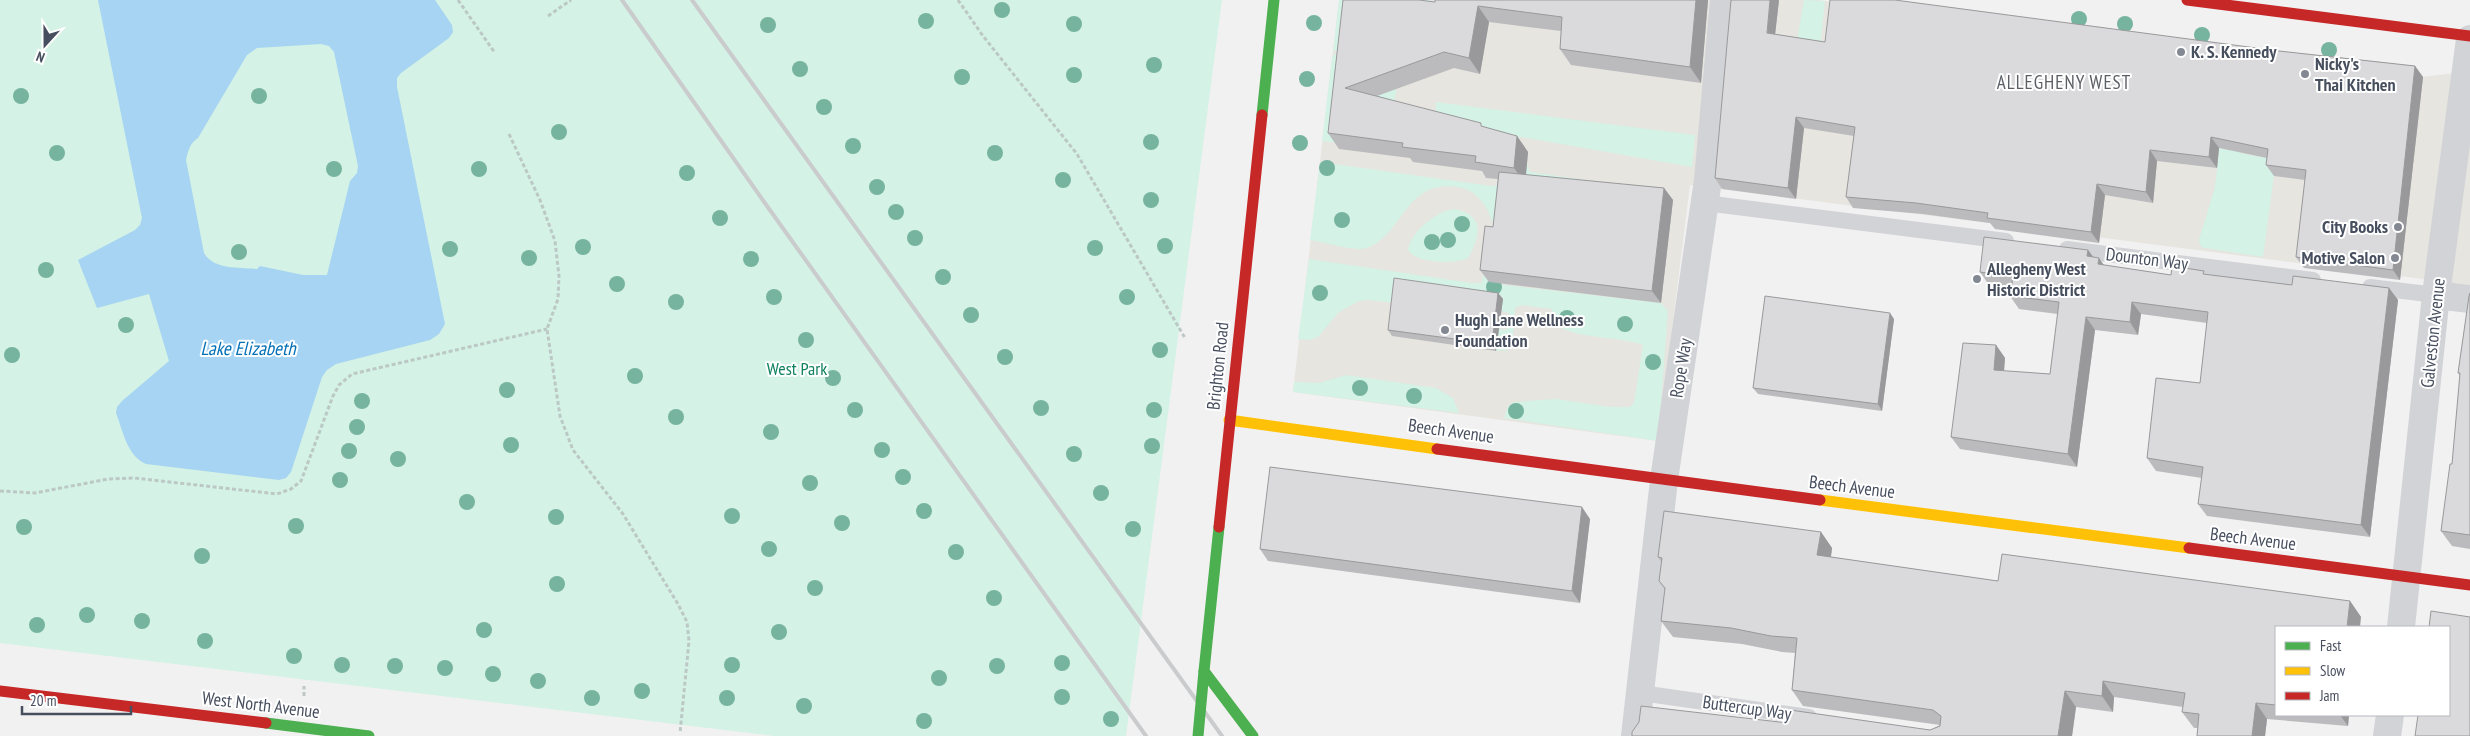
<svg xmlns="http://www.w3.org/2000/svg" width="2470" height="736" viewBox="0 0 2470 736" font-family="'PT Sans Narrow',sans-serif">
  <rect width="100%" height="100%" fill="#f2f1f1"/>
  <polygon fill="#e6e5df" points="1339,0 1818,0 2423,77 2470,71 2470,285 1690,185 1658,441 1293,392"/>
  <g fill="#d4f2e5">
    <polygon points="0,0 1222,0 1126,736 774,736 0,643"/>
    <path d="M1339,0H1429C1425,37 1397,67 1394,105L1340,143L1322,141L1332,57L1340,50L1333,51Z"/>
    <polygon points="1804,0 1825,1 1817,75 1796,47"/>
    <polygon points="2230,53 2248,56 2240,153 2276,160 2263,257 2205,248 2201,247 2199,240 2215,187"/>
    <polygon points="1436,102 1695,135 1692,167 1435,122"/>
    <path d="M1320,162L1491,186L1507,184L1493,224C1488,207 1476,189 1458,187C1405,179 1404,234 1367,248C1354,252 1324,242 1310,240Z"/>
    <polygon points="1527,164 1530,172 1614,184 1524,177"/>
    <path d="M1453,209C1485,214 1481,235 1468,258C1456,265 1412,263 1408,249C1412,231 1435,212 1453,209Z"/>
    <path d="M1309,259L1472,283H1482L1484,270L1497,265L1496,284L1661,303L1668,311L1658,441L1504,418L1508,406L1515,402L1556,399L1611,407H1630L1634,403L1643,345C1622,336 1566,339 1554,322L1553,312L1551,309L1522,305L1515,308L1513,339L1507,350L1496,351L1499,329L1507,330L1509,313L1501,311L1503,297L1399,282L1397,303L1367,300L1359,301L1339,312L1318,337L1310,340L1298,339Z"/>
    <polygon points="1346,375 1436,388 1453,398 1459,413 1293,392 1294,382 1319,383"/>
  </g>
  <path fill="#a6d4f2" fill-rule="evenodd" d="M98,0H435L452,25L453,32L449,38L401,73L397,78V87L445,324L439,334L430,340L336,364L327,370L322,377L291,472L286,478L279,480L146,464C127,456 123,431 116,413L117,407L122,401L169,361L149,294L97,308L78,260L135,230L140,225L142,218ZM321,44L329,46L334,52L358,166L357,173L350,181L327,275H303L260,266L257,269C238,267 214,270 204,253L186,160C188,151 190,143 198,138L247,55L257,48Z"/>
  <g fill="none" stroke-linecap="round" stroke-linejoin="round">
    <g stroke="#bcc8c6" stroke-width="3" stroke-dasharray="4 2.5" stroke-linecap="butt">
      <polyline points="458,0 495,53"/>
      <polyline points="958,0 983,36 1077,154 1185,338"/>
      <polyline points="548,16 571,0"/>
      <polyline points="509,134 540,200 555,241 559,276 558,299 547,329 560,416 573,450 623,514 678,604 687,622 689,641 680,733"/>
      <polyline points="0,491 35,493 108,479 134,478 277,494 291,489 301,481 333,396 339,385 352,374 547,329"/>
      <polyline points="304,696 304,686"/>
    </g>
    <g stroke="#d2d3d7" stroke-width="16">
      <polyline points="1705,203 2006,241"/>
      <polyline points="2067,249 2313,280"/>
      <polyline points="2370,287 2436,295"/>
      <polyline points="1641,693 1809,717"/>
    </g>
    <g stroke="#d2d3d7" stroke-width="28">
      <polyline points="2436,295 2470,299"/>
      <polyline points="2401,627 2436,295 2470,39"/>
      <polyline points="1635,736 1664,480 1708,180 1724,0"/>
      <polyline points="2387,736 2390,715"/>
    </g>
    <g stroke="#4caf50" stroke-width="11">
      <polyline points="1262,115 1274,0"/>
      <polyline points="1219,527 1204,671 1253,736"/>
      <polyline points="266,723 369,736"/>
    </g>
    <g stroke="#ffc107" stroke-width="11">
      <polyline points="1229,420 1437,449"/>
      <polyline points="1820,500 2189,548"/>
    </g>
    <g stroke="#c62828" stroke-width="11">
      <polyline points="2187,0 2470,36"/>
      <polyline points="1437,449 1820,500"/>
      <polyline points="1219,527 1262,115"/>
      <polyline points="2189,548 2470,585"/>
      <polyline points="0,691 266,723"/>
    </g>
    <g stroke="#cacbcd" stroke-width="4">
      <polyline points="622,0 767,206 1146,736"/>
      <polyline points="692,0 1222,736"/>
    </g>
    <polyline stroke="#4caf50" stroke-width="11" points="1198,736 1204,671"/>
  </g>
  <g fill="#76b4a0">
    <circle cx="1002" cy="10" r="8"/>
    <circle cx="2079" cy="19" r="8"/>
    <circle cx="926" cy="21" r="8"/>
    <circle cx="1314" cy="23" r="8"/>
    <circle cx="1074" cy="24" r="8"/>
    <circle cx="2125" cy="24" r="8"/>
    <circle cx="768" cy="25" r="8"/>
    <circle cx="2202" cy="35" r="8"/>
    <circle cx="2329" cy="50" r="8"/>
    <circle cx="1154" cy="65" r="8"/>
    <circle cx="800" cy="69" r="8"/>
    <circle cx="1074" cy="75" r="8"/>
    <circle cx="962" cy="77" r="8"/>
    <circle cx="1307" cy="79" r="8"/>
    <circle cx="21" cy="96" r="8"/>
    <circle cx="259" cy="96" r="8"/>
    <circle cx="824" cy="107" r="8"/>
    <circle cx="559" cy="132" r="8"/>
    <circle cx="1151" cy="142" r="8"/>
    <circle cx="1300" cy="143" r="8"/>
    <circle cx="853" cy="146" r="8"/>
    <circle cx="57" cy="153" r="8"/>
    <circle cx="995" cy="153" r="8"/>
    <circle cx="1327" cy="168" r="8"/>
    <circle cx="334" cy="169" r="8"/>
    <circle cx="479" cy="169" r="8"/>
    <circle cx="687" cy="173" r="8"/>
    <circle cx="1063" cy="180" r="8"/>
    <circle cx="877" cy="187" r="8"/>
    <circle cx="1151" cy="200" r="8"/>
    <circle cx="896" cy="212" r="8"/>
    <circle cx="720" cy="218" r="8"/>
    <circle cx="1342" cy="220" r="8"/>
    <circle cx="1462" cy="224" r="8"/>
    <circle cx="915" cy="238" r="8"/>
    <circle cx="1448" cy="240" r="8"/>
    <circle cx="1432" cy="242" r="8"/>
    <circle cx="1165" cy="246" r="8"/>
    <circle cx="583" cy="247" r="8"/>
    <circle cx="1095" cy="248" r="8"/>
    <circle cx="450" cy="249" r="8"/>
    <circle cx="239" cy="252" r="8"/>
    <circle cx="529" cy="258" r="8"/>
    <circle cx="751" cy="259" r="8"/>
    <circle cx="46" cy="270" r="8"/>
    <circle cx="943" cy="277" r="8"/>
    <circle cx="617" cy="284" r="8"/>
    <circle cx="1494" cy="287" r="8"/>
    <circle cx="1320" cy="293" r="8"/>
    <circle cx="774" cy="297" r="8"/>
    <circle cx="1127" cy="297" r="8"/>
    <circle cx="676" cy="302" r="8"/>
    <circle cx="971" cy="315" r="8"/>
    <circle cx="1567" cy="318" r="8"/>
    <circle cx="1625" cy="324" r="8"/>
    <circle cx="126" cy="325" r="8"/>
    <circle cx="806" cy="340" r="8"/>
    <circle cx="1160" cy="350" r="8"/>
    <circle cx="12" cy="355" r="8"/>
    <circle cx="1005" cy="357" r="8"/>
    <circle cx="1653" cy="362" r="8"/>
    <circle cx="635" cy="376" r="8"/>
    <circle cx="833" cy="378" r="8"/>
    <circle cx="1360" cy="388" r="8"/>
    <circle cx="507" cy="390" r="8"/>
    <circle cx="1414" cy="396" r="8"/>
    <circle cx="362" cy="401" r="8"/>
    <circle cx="1041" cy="408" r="8"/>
    <circle cx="855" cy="410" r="8"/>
    <circle cx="1154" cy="410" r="8"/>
    <circle cx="1516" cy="411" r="8"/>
    <circle cx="676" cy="417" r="8"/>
    <circle cx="357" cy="427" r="8"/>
    <circle cx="771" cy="432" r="8"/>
    <circle cx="511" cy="445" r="8"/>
    <circle cx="1152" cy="446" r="8"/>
    <circle cx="882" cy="450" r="8"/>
    <circle cx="349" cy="451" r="8"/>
    <circle cx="1074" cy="454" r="8"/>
    <circle cx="398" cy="459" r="8"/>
    <circle cx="903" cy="477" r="8"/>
    <circle cx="340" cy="480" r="8"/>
    <circle cx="810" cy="483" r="8"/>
    <circle cx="1101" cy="493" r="8"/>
    <circle cx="467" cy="502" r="8"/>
    <circle cx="924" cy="511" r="8"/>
    <circle cx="732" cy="516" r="8"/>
    <circle cx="556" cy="517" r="8"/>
    <circle cx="842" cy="523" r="8"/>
    <circle cx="296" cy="526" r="8"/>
    <circle cx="24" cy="527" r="8"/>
    <circle cx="1133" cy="529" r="8"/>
    <circle cx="769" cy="549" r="8"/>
    <circle cx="956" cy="552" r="8"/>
    <circle cx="202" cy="556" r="8"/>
    <circle cx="557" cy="584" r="8"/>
    <circle cx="815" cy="588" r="8"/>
    <circle cx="994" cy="598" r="8"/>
    <circle cx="87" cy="615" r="8"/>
    <circle cx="142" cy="621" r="8"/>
    <circle cx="37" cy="625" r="8"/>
    <circle cx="484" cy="630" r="8"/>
    <circle cx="779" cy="632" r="8"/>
    <circle cx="205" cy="641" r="8"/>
    <circle cx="294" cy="656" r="8"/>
    <circle cx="1062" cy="663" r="8"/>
    <circle cx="342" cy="665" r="8"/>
    <circle cx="732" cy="665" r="8"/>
    <circle cx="395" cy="666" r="8"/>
    <circle cx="997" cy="666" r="8"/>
    <circle cx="445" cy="668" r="8"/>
    <circle cx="493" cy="674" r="8"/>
    <circle cx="939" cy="678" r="8"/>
    <circle cx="538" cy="681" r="8"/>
    <circle cx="642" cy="691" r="8"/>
    <circle cx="1062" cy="697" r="8"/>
    <circle cx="592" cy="698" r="8"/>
    <circle cx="727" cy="698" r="8"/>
    <circle cx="804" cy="706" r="8"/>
    <circle cx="1111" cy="719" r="8"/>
    <circle cx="924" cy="721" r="8"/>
  </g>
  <g fill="#bbbbbe">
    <polygon points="1343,0 1435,2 1708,0 1701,83 1571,65 1560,49 1561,31 1489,22 1480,74 1454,68 1377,96 1484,127 1517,136 1528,152 1526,175 1664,188 1673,200 1661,303 1489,282 1480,270 1493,227 1498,179 1486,178 1482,171 1413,162 1410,158 1339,149 1328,133"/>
    <polygon points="1779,0 1775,34 1825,42 2279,51 2415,66 2423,77 2400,280 2304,268 2296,257 2305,180 2274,176 2266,165 2267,158 2219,148 2217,168 2157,161 2153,203 2105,195 2099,243 1995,229 1990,223 1923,214 1853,208 1846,197 1854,136 1804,128 1796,199 1722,189 1715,178"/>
    <polygon points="2088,250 2093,257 2104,265 2171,275 2207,275 2292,285 2389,288 2398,300 2370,537 2207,516 2198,504 2202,478 2156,471 2147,458 2200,383 2207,323 2141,314 2138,335 2095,330 2077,467 1960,449 1951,437 1996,345 2005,358 2004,371 2050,374 2058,314 2019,309 2010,296 2011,288 1989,285 1980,272"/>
    <polygon points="1498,293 1503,299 1496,351 1392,336 1388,330"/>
    <polygon points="2470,293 2470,549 2452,546 2441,531 2452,464 2460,376 2458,373"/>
    <polygon points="1894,319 1882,411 1758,394 1753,388"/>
    <polygon points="1590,519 1580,603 1268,561 1260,549"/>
    <polygon points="1821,532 1832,548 1831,557 1998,581 2350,601 2361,617 2276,627 2276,715 2349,715 2348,726 2267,719 2265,736 2197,736 2198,728 2194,728 2182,712 2183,707 2114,697 2113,712 2076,707 2072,736 1632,736 1788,723 1930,730 1940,725 1803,706 1792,690 1795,653 1782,652 1742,644 1673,637 1661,621 1665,590 1659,581 1662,563 1658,557"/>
  </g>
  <g fill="#99999b">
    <polygon points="1696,0 1708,0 1701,83 1690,67"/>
    <polygon points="1770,0 1779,0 1774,44 1767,33"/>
    <polygon points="1478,6 1489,22 1480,74 1469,58"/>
    <polygon points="2415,66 2423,77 2400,280 2393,270"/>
    <polygon points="1796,117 1804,128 1796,199 1788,188"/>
    <polygon points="1517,136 1528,152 1525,184 1514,168"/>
    <polygon points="2211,137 2219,148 2217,168 2209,157"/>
    <polygon points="2150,150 2157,161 2153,203 2146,192"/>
    <polygon points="2097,184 2105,195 2099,243 2091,232"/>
    <polygon points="1664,188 1673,200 1661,303 1652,291"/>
    <polygon points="2088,250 2097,262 2087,256"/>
    <polygon points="2099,258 2108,271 2098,264"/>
    <polygon points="2389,288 2398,300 2370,537 2361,525"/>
    <polygon points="1498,293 1503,299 1496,351 1492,344"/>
    <polygon points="2132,302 2141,314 2138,335 2130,322"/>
    <polygon points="1890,313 1894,319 1882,411 1878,404"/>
    <polygon points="2086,317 2095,330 2077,467 2068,454"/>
    <polygon points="1996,345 2005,358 2003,383 1994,370"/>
    <polygon points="1582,507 1590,519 1580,603 1572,591"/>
    <polygon points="1821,532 1832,548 1829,571 1817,555"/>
    <polygon points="2350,601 2361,617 2360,627 2347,627"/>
    <polygon points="2103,681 2114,697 2113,712 2102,696"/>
    <polygon points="2065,691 2076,707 2072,736 2058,736"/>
    <polygon points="2256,703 2267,719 2265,736 2252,736"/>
    <polygon points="2340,715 2349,715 2348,726"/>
  </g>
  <g fill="#dadadd" stroke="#99999b">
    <polygon points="1343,0 1419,0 1435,2 1435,0 1696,0 1690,67 1560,49 1562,17 1478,6 1469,58 1444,52 1345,88 1481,123 1481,126 1517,136 1514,168 1475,162 1476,156 1402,147 1403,143 1328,133"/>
    <polygon points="1731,0 1770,0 1767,33 1825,42 1830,0 1895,0 2279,51 2415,66 2393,270 2296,257 2306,170 2266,165 2268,149 2211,137 2209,157 2150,150 2146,192 2097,184 2091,232 1987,218 1988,213 1916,203 1846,197 1855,127 1796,117 1788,188 1715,178"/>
    <polygon points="1499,172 1664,188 1652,291 1480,270 1485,226 1493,227"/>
    <polygon points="1984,237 2088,250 2087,256 2099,258 2098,264 2171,275 2172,266 2204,271 2203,274 2292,285 2293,276 2389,288 2361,525 2198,504 2203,467 2147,458 2156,378 2200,383 2208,312 2132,302 2130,322 2086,317 2068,454 1951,437 1963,343 1996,345 1994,370 2050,374 2059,302 2010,296 2013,277 1980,272"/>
    <polygon points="1394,278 1498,293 1492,344 1388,330"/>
    <polygon points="2470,293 2470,535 2441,531 2450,464 2452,464 2460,373 2458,373 2469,296"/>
    <polygon points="1765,296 1890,313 1878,404 1753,388"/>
    <polygon points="1270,467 1582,507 1572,591 1260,549"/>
    <polygon points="1664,511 1821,532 1817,555 1998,581 2002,554 2350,601 2347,627 2276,627 2276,705 2256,703 2252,736 2197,736 2199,714 2182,712 2185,693 2103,681 2102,696 2065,691 2058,736 1632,736 1632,732 1639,722 1641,706 1788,723 1790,710 1930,730 1940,726 1941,716 1933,710 1792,690 1797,638 1771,636 1731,628 1661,621 1665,588 1659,581 1662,558 1658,557"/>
    <polygon points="2431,611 2470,617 2470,736 2415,736 2418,715 2449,715 2449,627 2429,627"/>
  </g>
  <g fill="#838892" stroke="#fff" stroke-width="2">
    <circle cx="2181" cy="52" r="5"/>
    <circle cx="2305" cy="74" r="5"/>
    <circle cx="2398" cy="227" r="5"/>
    <circle cx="2395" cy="258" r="5"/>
    <circle cx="1977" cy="279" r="5"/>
    <circle cx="1445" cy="330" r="5"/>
  </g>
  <g text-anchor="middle" stroke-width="4" stroke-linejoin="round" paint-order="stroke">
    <g font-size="18" font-weight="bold" fill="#474f5f" stroke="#fff" text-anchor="start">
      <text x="2191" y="58">K. S. Kennedy</text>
      <text x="2315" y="70">Nicky's<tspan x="2315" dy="21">Thai Kitchen</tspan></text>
      <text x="2388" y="233" text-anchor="end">City Books</text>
      <text x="2385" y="264" text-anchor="end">Motive Salon</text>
      <text x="1987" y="275">Allegheny West<tspan x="1987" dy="21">Historic District</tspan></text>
      <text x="1455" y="326">Hugh Lane Wellness<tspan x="1455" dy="21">Foundation</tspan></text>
    </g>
    <g font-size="18" fill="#474f5f" stroke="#fff">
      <text transform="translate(2147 259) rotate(7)" y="6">Dounton Way</text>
      <text transform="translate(2433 333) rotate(-84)" y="6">Galveston Avenue</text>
      <text transform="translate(1218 366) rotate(-84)" y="6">Brighton Road</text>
      <text transform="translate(1681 368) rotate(-81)" y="6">Rope Way</text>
      <text transform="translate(1451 431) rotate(8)" y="6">Beech Avenue</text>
      <text transform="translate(1852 487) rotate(7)" y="6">Beech Avenue</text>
      <text transform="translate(2253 539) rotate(7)" y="6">Beech Avenue</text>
      <text transform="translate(261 705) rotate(7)" y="6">West North Avenue</text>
      <text transform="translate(1747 708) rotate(8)" y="6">Buttercup Way</text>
    </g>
    <g font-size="18" fill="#10825e" stroke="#fff">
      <text x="797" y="375">West Park</text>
    </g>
    <g font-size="19" letter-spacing="1" fill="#5c5f66" stroke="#fff">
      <text x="2064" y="89">ALLEGHENY WEST</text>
    </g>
    <g font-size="19" font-style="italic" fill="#0270b7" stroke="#fff">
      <text x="248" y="355">Lake Elizabeth</text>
    </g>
  </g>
  <rect x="2275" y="626" width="175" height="90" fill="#ffffff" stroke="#b5b9bf"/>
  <rect x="2285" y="642" width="25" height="8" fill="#4caf50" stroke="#b5b9bf"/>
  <text x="2320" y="651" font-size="15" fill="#474f5f">Fast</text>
  <rect x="2285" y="667" width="25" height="8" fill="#ffc107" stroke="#b5b9bf"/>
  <text x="2320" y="676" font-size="15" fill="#474f5f">Slow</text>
  <rect x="2285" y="692" width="25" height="8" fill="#c62828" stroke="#b5b9bf"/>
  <text x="2320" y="701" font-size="15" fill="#474f5f">Jam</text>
  <g transform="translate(45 45) rotate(201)" stroke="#ffffff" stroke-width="4" paint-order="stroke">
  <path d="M0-4L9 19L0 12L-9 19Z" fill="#474f5f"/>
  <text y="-8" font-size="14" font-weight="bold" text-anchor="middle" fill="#474f5f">N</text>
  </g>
  <path d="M22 706v8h109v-8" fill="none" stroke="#474f5f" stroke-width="2.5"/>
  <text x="30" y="706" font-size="15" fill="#474f5f" stroke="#ffffff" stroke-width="4" paint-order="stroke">20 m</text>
</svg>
